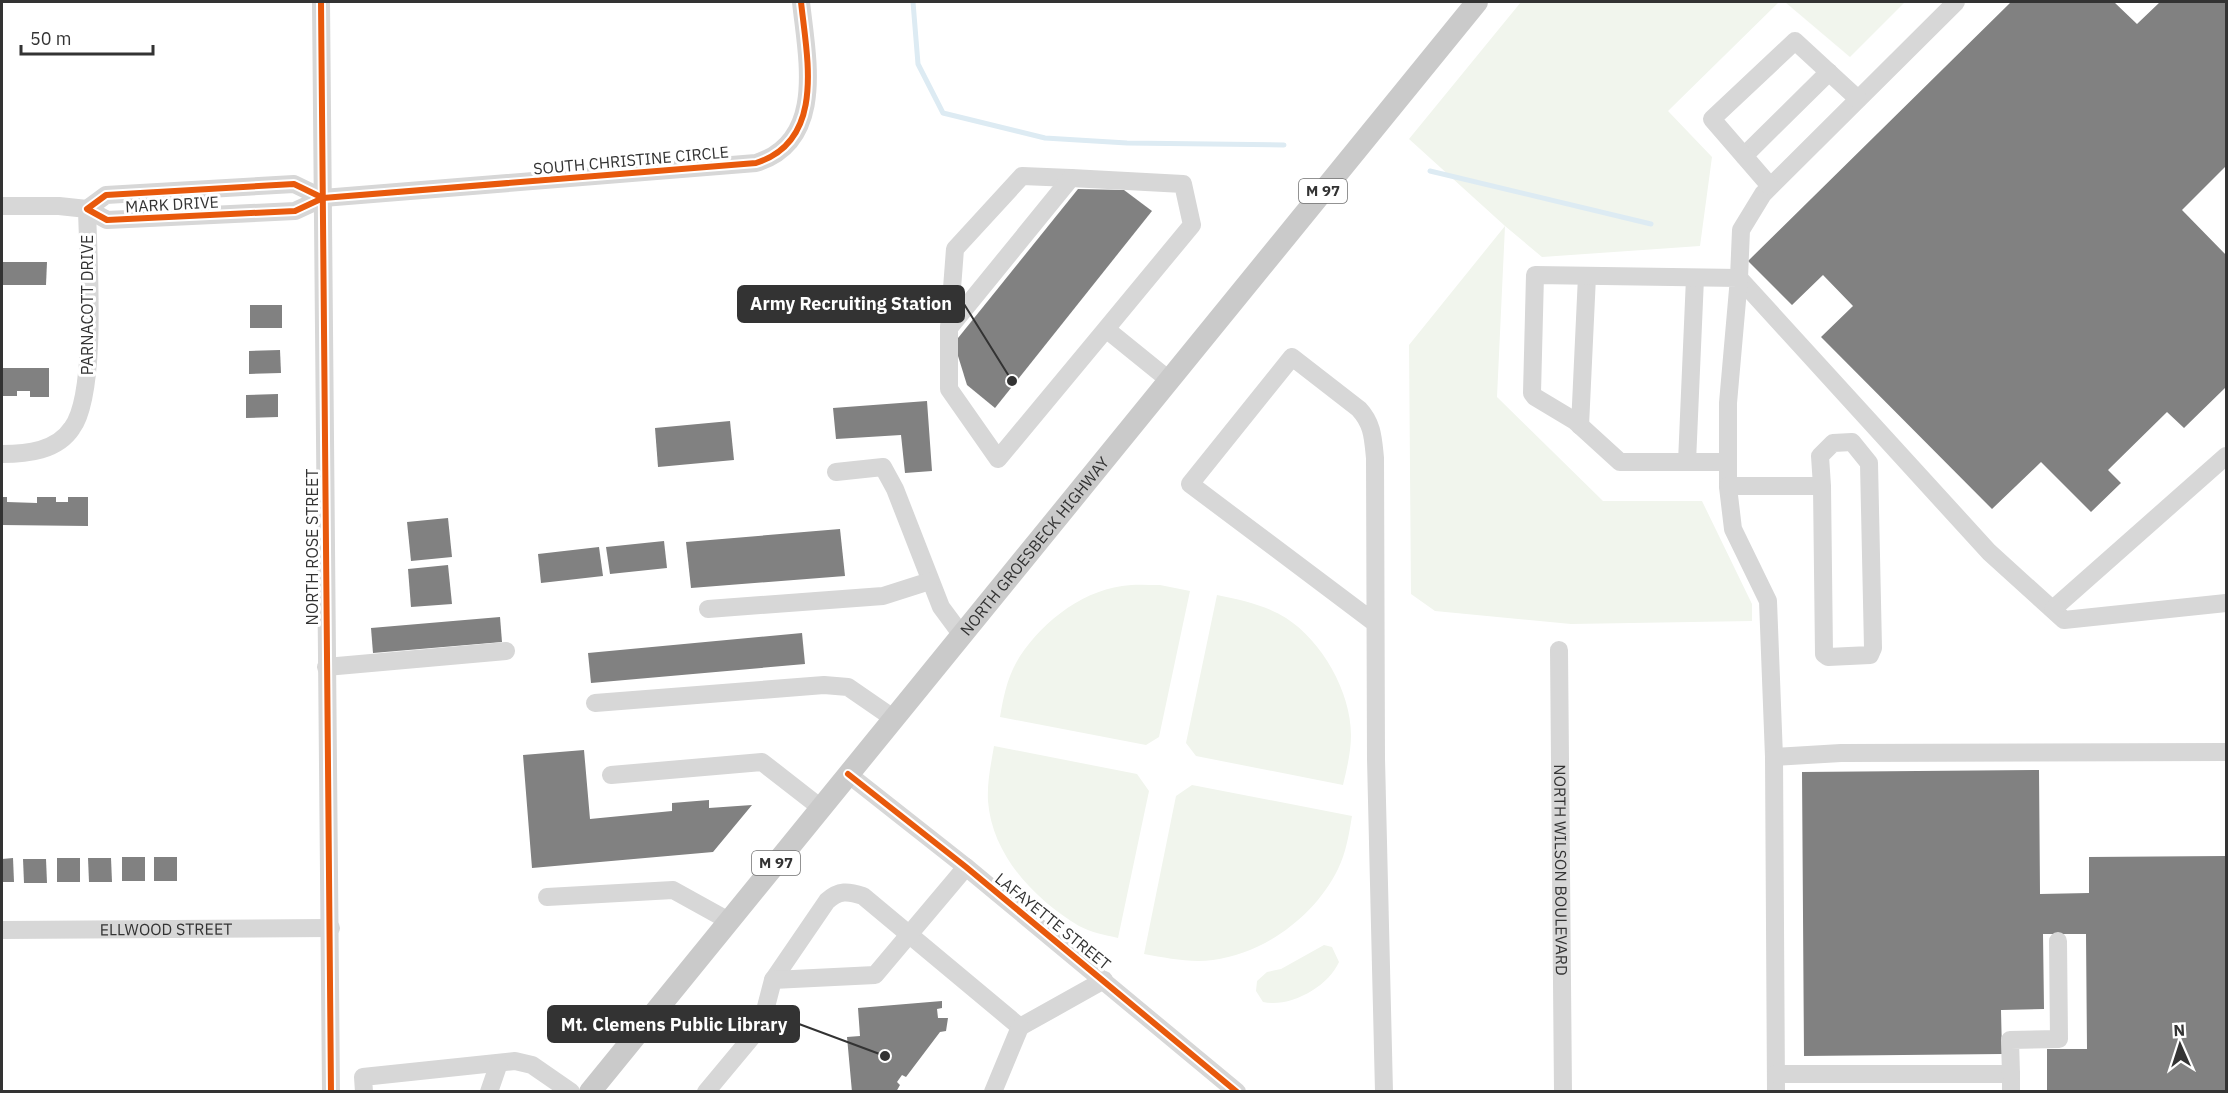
<svg xmlns="http://www.w3.org/2000/svg" width="2228" height="1093" viewBox="0 0 2228 1093" font-family="'IBM Plex Sans',sans-serif">
  <rect width="100%" height="100%" fill="#fff"/>
  <g fill="#f1f5ed">
    <polygon points="1521,2 1779,2 1668,111 1712,157 1700,246 1542,257 1505,226 1497,397 1603,501 1702,501 1752,604 1752,621 1571,624 1435,611 1411,594 1409,345 1505,226 1409,139"/>
    <polygon points="1785,2 1905,2 1850,57"/>
    <path d="M1160,585L1190,591L1159,737L1146,745L1000,717C1003,699 1007,679 1016,663C1037,626 1079,592 1122,586C1134,584 1148,585 1160,585Z"/>
    <path d="M1217,595C1241,600 1265,605 1286,618C1322,641 1351,692 1351,735C1351,752 1347,768 1343,785L1196,756L1186,743Z"/>
    <path d="M994,746L1137,774L1149,791L1118,938C1105,935 1090,932 1079,926C1034,899 992,855 988,801C987,782 991,764 994,746Z"/>
    <path d="M1192,785L1352,816C1349,834 1346,853 1338,869C1315,916 1265,953 1213,960C1190,963 1167,958 1144,954L1176,796Z"/>
    <path d="M1324,945L1332,947L1339,962C1328,987 1290,1008 1263,1002L1256,991L1257,981L1267,972L1281,969Z"/>
  </g>
  <g fill="none" stroke-linecap="round" stroke-linejoin="round">
    <g stroke="#ddebf3" stroke-width="5">
      <polyline points="913,2 918,64 943,113 1045,138 1127,143 1284,145"/>
      <polyline points="1430,171 1651,224"/>
    </g>
  </g>
  <g fill="#818181">
    <polygon points="2011,2 2114,2 2137,24 2160,2 2226,2 2226,166 2182,210 2226,255 2226,387 2184,428 2167,412 2108,470 2121,483 2091,512 2041,462 1992,509 1821,337 1853,306 1823,275 1792,305 1748,261"/>
    <polygon points="1078,189 1124,190 1152,211 995,408 967,385 954,343"/>
    <polygon points="2,262 47,262 46,285 2,285"/>
    <rect x="250" y="305" width="32" height="23"/>
    <polygon points="280,350 281,373 249,374 249,351"/>
    <polygon points="2,368 49,368 49,397 30,397 30,391 17,391 17,396 2,396"/>
    <polygon points="278,394 278,417 246,418 246,395"/>
    <polygon points="927,401 932,471 905,473 901,435 836,439 833,408"/>
    <polygon points="730,421 734,460 658,467 655,428"/>
    <polygon points="2,497 7,497 7,502 37,503 37,497 56,497 56,502 68,502 68,497 88,497 88,526 2,525"/>
    <polygon points="448,518 452,557 411,561 407,522"/>
    <polygon points="840,529 845,576 691,588 686,542"/>
    <polygon points="664,541 667,568 610,574 606,547"/>
    <polygon points="599,547 603,576 541,583 538,554"/>
    <polygon points="448,565 452,604 411,607 408,569"/>
    <polygon points="500,617 502,642 373,653 371,628"/>
    <polygon points="802,633 805,664 591,683 588,653"/>
    <polygon points="584,750 590,819 672,811 672,803 709,800 709,808 752,805 713,852 532,868 523,755"/>
    <polygon points="2039,770 2040,894 2089,893 2089,857 2226,856 2226,1092 2047,1092 2047,1049 2087,1049 2086,934 2043,934 2044,1009 2001,1010 2002,1054 1804,1056 1802,772"/>
    <rect x="122" y="857" width="23" height="24"/>
    <rect x="154" y="857" width="23" height="24"/>
    <polygon points="13,858 14,882 2,882 2,859"/>
    <rect x="57" y="858" width="23" height="24"/>
    <polygon points="88,858 111,858 112,882 89,882"/>
    <polygon points="23,859 46,859 47,883 24,883"/>
    <polygon points="942,1001 942,1008 937,1009 938,1018 948,1018 946,1031 940,1032 906,1077 902,1075 897,1082 900,1085 896,1092 852,1092 847,1037 860,1036 858,1008"/>
  </g>
  <g fill="none" stroke-linecap="round" stroke-linejoin="round">
    <g stroke="#d7d7d7" stroke-width="18">
      <polyline points="321,2 331,1092"/>
      <polyline points="1956,2 1763,194 1741,230 1739,278 1989,552 2064,620 2226,603"/>
      <polyline points="1744,156 1829,72"/>
      <polyline points="1770,186 1712,119 1795,41 1858,99"/>
      <path d="M323,198L294,184L106,195L87,209L107,220L295,211L323,198L756,163C826,141 807,58 801,2"/>
      <path d="M2,206H59L87,209C88,257 98,393 72,428C57,451 27,454 2,454"/>
      <polyline points="949,328 955,249 1022,176 1071,178"/>
      <polyline points="1106,329 998,459 949,389 949,328 1071,178 1183,184 1192,225 1106,329 1169,380"/>
      <polyline points="1580,426 1587,276"/>
      <polyline points="1687,462 1695,278"/>
      <polyline points="1728,462 1620,462 1575,421 1535,397 1532,393 1535,275 1739,278 1728,403 1728,487 1733,529 1768,601 1774,757 1776,1092"/>
      <polyline points="836,472 883,467 895,489 941,607 961,634"/>
      <polyline points="1728,486 1822,486 1820,456 1833,443 1852,442 1869,463 1873,648 1870,655 1828,657 1824,654 1822,486"/>
      <polyline points="708,609 883,596 930,581"/>
      <polyline points="2053,609 2226,456"/>
      <path d="M1375,623L1190,484L1292,357L1359,409C1373,424 1373,439 1375,458L1376,759L1384,1092"/>
      <path id="s1" d="M1559,650L1563,1092"/>
      <polyline points="326,667 506,651"/>
      <polyline points="595,703 824,685 848,687 893,718"/>
      <polyline points="1774,757 1841,753 2226,752"/>
      <polyline points="848,774 966,867 1237,1092"/>
      <polyline points="611,775 762,762 821,808"/>
      <polyline points="547,897 673,890 729,921"/>
      <path id="s2" d="M2,930L331,928"/>
      <path d="M773,980L827,901C839,890 848,891 863,896L1020,1027L1104,980"/>
      <polyline points="1776,1074 2011,1074 2011,1092"/>
      <polyline points="2011,1074 2010,1040 2059,1039 2058,941"/>
      <polyline points="364,1092 363,1077 515,1061 532,1065 571,1092"/>
      <polyline points="489,1092 499,1063"/>
      <polyline points="706,1092 761,1026 773,980 875,975 966,867"/>
      <polyline points="993,1092 1020,1027"/>
    </g>
    <path stroke="#cacaca" stroke-width="22" id="s3" d="M590,1092L1477,2"/>
    <g stroke="#fff" stroke-width="10">
      <g id="cycleway">
        <polyline points="321,2 331,1092"/>
        <path d="M323,198L294,184L106,195L87,209L107,220L295,211L323,198L756,163C826,141 807,58 801,2"/>
        <polyline points="848,774 966,867 1237,1092"/>
      </g>
    </g>
    <use href="#cycleway" stroke="#e8590c" stroke-width="6"/>
  </g>
  <g text-anchor="middle" stroke-width="6" stroke-linejoin="round" paint-order="stroke">
    <g fill="#fff" stroke="#707070" stroke-width="1.5">
      <rect x="1299" y="179" width="48" height="24" rx="4.5"/>
      <rect x="752" y="851" width="48" height="24" rx="4.5"/>
    </g>
    <g font-size="15" font-weight="bold" fill="#333">
      <text x="1323" y="196">M 97</text>
      <text x="776" y="868">M 97</text>
    </g>
    <g font-size="16" fill="#333" stroke="#fff">
      <text transform="translate(631 160) rotate(-5)" y="6">SOUTH CHRISTINE CIRCLE</text>
      <text transform="translate(172 204) rotate(-3)" y="6">MARK DRIVE</text>
      <text transform="translate(87 305) rotate(-90)" y="6">PARNACOTT DRIVE</text>
      <text dy="6" stroke="none"><textPath href="#s3" startOffset="704">NORTH GROESBECK HIGHWAY</textPath></text>
      <text transform="translate(312 547) rotate(-90)" y="6">NORTH ROSE STREET</text>
      <text dy="6" stroke="none"><textPath href="#s1" startOffset="220">NORTH WILSON BOULEVARD</textPath></text>
      <text transform="translate(1053 921) rotate(39)" y="6">LAFAYETTE STREET</text>
      <text dy="6" stroke="none"><textPath href="#s2" startOffset="164">ELLWOOD STREET</textPath></text>
    </g>
  </g>
  <path fill="none" stroke="#333" stroke-width="2" d="M1012 381L964 304M885 1056L799 1024"/>
  <g fill="#333" stroke="#fff" stroke-width="2">
    <circle cx="1012" cy="381" r="6"/>
    <circle cx="885" cy="1056" r="6"/>
  </g>
  <g fill="#333" stroke="#333" stroke-width="2">
    <rect x="738" y="286" width="226" height="36" rx="6"/>
    <rect x="548" y="1006" width="251" height="36" rx="6"/>
  </g>
  <g font-size="18" text-anchor="middle" font-weight="bold" fill="#fff">
    <text x="851" y="310">Army Recruiting Station</text>
    <text x="674" y="1031">Mt. Clemens Public Library</text>
  </g>
  <rect width="2228" height="1093" fill="none" stroke="#333333" stroke-width="6"/>
  <g transform="translate(2180 1045) rotate(357)" stroke="#ffffff" stroke-width="4.5" paint-order="stroke">
  <path d="M0-4.5L10 22L0 15L-10 22Z" fill="#333333"/>
  <text y="-9" font-size="16" font-weight="bold" text-anchor="middle" fill="#333333">N</text>
  </g>
  <path d="M21 45v9h132v-9" fill="none" stroke="#333333" stroke-width="3"/>
  <text x="30" y="45" font-size="18" fill="#333333" stroke="#ffffff" stroke-width="4.5" paint-order="stroke">50 m</text>
</svg>
